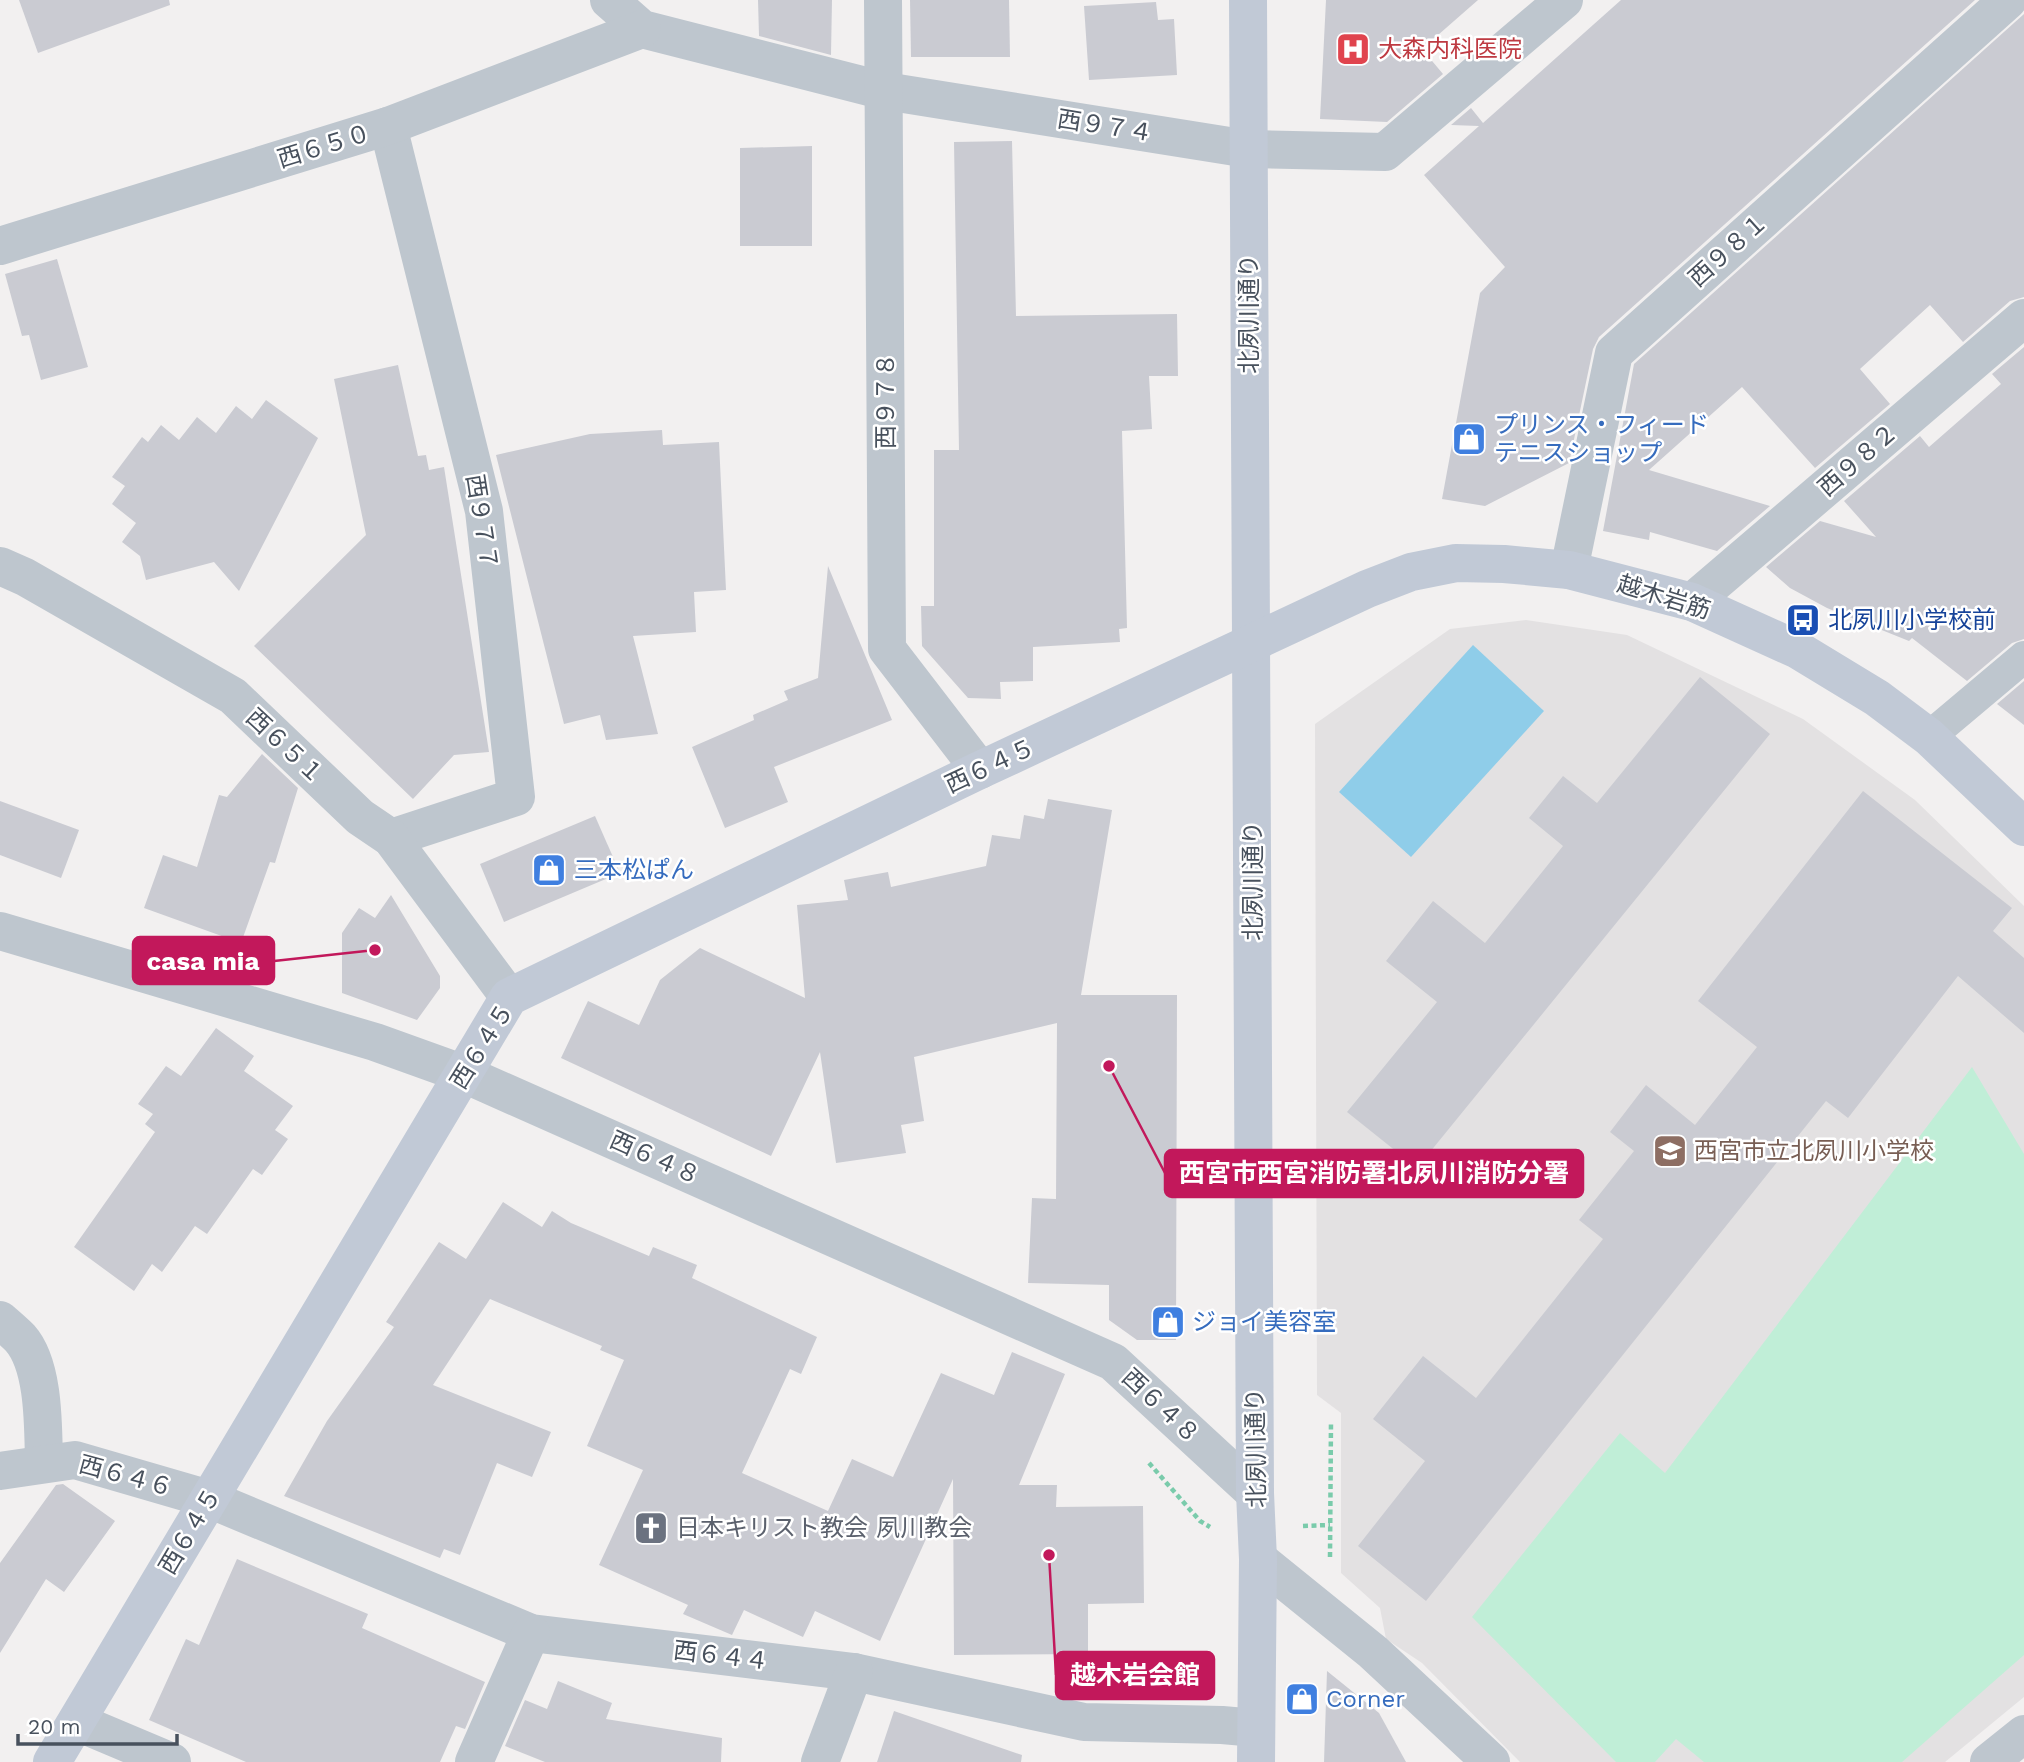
<svg xmlns="http://www.w3.org/2000/svg" width="2024" height="1762" viewBox="0 0 2024 1762" font-family="'Work Sans','Noto Sans JP',sans-serif">
  <rect width="100%" height="100%" fill="#f2f0f0"/>
  <polygon fill="#e3e1e2" points="1526,620 1627,635 1803,719 1915,800 2024,906 2024,1697 1945,1762 1520,1762 1422,1663 1386,1639 1380,1608 1341,1573 1341,1413 1317,1395 1315,724 1450,629"/>
  <polygon fill="#c0eed7" points="1972,1067 2024,1154 2024,1655 1902,1762 1704,1762 1676,1739 1655,1762 1616,1762 1472,1617 1620,1433 1665,1473"/>
  <polygon fill="#8fcde9" points="1473,645 1544,711 1411,857 1339,792"/>
  <g fill="#cacbd2">
    <polygon points="19,0 169,0 170,5 38,53"/>
    <polygon points="758,0 832,0 831,55 759,36"/>
    <polygon points="910,0 1009,0 1010,57 911,57"/>
    <polygon points="1326,0 1478,0 1422,49 1443,74 1387,122 1320,119"/>
    <polygon points="1621,0 1975,0 1599,337 1593,349 1569,463 1485,506 1442,499 1480,293 1505,267 1424,175 1479,126 1451,125 1471,108 1483,123"/>
    <polygon points="1156,2 1158,20 1174,19 1177,75 1089,80 1084,6"/>
    <polygon points="2024,14 2024,297 2010,301 1963,342 1930,305 1860,369 1890,404 1815,468 1742,387 1649,470 1770,506 1717,551 1650,532 1649,540 1603,531 1634,364"/>
    <polygon points="1012,141 1016,316 1177,314 1178,376 1149,376 1152,429 1122,431 1127,628 1119,629 1120,642 1033,647 1033,681 1000,682 1001,699 968,698 922,646 921,606 934,606 934,450 959,450 954,142"/>
    <polygon points="812,146 812,246 740,246 740,148"/>
    <polygon points="57,259 88,367 41,380 29,335 22,336 5,274"/>
    <polygon points="2024,347 2024,639 2012,643 1967,681 1912,638 1909,641 1827,608 1790,588 1766,567 1820,521 1876,537 1844,501 1920,436 1929,447 2001,384 1992,374"/>
    <polygon points="398,365 418,456 426,455 429,470 444,467 489,752 454,755 413,799 254,646 366,535 334,379"/>
    <polygon points="266,400 318,438 239,591 214,562 146,580 140,556 122,542 136,523 112,504 125,486 112,477 142,437 148,442 161,425 179,440 197,417 216,433 236,406 252,419"/>
    <polygon points="662,430 663,445 719,442 726,590 694,592 696,632 633,636 658,734 606,740 600,715 564,724 496,455 590,434"/>
    <polygon points="828,566 892,720 774,767 788,802 725,828 692,747 754,720 753,715 788,700 784,691 818,678"/>
    <polygon points="1700,677 1770,734 1417,1168 1347,1112 1437,1002 1386,961 1433,901 1485,943 1563,846 1529,818 1563,776 1597,803"/>
    <polygon points="2024,681 2024,725 1997,704"/>
    <polygon points="262,754 298,788 275,863 270,862 241,943 144,908 163,855 197,867 219,795 227,797"/>
    <polygon points="1863,791 2012,908 1993,931 2024,958 2024,1033 1958,976 1848,1118 1826,1101 1426,1601 1358,1546 1425,1461 1373,1419 1423,1356 1476,1398 1603,1239 1579,1220 1634,1151 1610,1132 1646,1085 1695,1125 1757,1047 1698,1001"/>
    <polygon points="1048,799 1112,810 1081,995 1177,995 1176,1340 1137,1340 1109,1320 1109,1285 1028,1283 1032,1198 1056,1199 1057,1023 914,1057 924,1121 901,1125 906,1153 836,1163 820,1052 771,1156 561,1058 588,1001 639,1025 660,980 700,948 805,998 797,905 848,900 844,880 888,872 891,887 986,866 992,835 1020,839 1024,815 1044,819"/>
    <polygon points="0,801 79,830 61,878 0,855"/>
    <polygon points="595,816 620,873 504,922 480,864"/>
    <polygon points="391,895 440,976 440,988 417,1020 342,993 342,933 359,908 375,918"/>
    <polygon points="216,1028 254,1056 244,1071 293,1106 275,1130 288,1139 262,1175 253,1169 207,1234 195,1226 162,1272 152,1264 134,1291 74,1247 155,1132 145,1124 153,1114 138,1104 166,1066 181,1076"/>
    <polygon points="503,1202 542,1227 552,1211 571,1223 649,1256 653,1247 697,1265 692,1278 817,1337 801,1374 790,1369 742,1473 828,1511 852,1459 893,1477 941,1373 994,1395 1012,1352 1065,1374 1019,1485 1057,1485 1056,1507 1143,1506 1144,1603 1088,1604 1088,1654 954,1655 953,1479 880,1641 815,1611 803,1637 744,1610 732,1635 683,1614 688,1605 599,1565 643,1470 587,1446 624,1360 600,1350 602,1346 490,1299 433,1385 551,1432 532,1477 497,1463 460,1555 444,1549 440,1558 284,1496 327,1421 394,1327 386,1322 439,1242 466,1259"/>
    <polygon points="63,1484 115,1521 64,1592 46,1579 0,1653 0,1563 56,1485"/>
    <polygon points="237,1559 368,1614 362,1628 485,1682 465,1729 456,1726 440,1762 246,1762 149,1720 186,1639 199,1645"/>
    <polygon points="1327,1671 1379,1713 1406,1762 1324,1762"/>
    <polygon points="558,1681 612,1703 606,1719 722,1738 721,1762 545,1762 505,1746 525,1700 547,1709"/>
    <polygon points="894,1711 1022,1755 1021,1762 877,1762"/>
  </g>
  <g fill="none" stroke-linecap="round" stroke-linejoin="round">
    <g stroke="#7acbab" stroke-width="4.5" stroke-dasharray="5 3.5" stroke-linecap="butt">
      <polyline points="1149,1463 1200,1521 1210,1527"/>
      <polyline points="1303,1526 1330,1525"/>
      <polyline points="1330,1557 1331,1421"/>
    </g>
    <polyline stroke="#bec6ce" stroke-width="32" points="1929,737 2024,657"/>
    <g stroke="#bec6ce" stroke-width="38">
      <polyline points="609,0 642,29 885,91 1248,149 1385,152 1564,0"/>
      <polyline points="883,0 887,649 980,770"/>
      <polyline points="388,126 484,511 516,797 391,838"/>
      <polyline points="0,246 388,126 642,29"/>
      <polyline points="0,566 25,577 233,696 360,817 391,838 509,997"/>
      <polyline points="1569,570 1614,353 2008,0"/>
      <polyline points="1692,602 2024,318"/>
      <polyline points="0,931 375,1042 464,1074 1113,1362 1255,1493"/>
      <path d="M0,1320C7,1326 14,1332 20,1338C45,1366 43,1429 44,1464"/>
      <polyline points="0,1471 75,1460 209,1499 531,1633 854,1672 1084,1722 1222,1725 1256,1728"/>
      <polyline points="1258,1559 1373,1652 1491,1762"/>
      <polyline points="77,1722 172,1762"/>
      <polyline points="474,1762 531,1633"/>
      <polyline points="820,1762 854,1672"/>
      <polyline points="1989,1762 2024,1734"/>
    </g>
    <g stroke="#c1c9d6" stroke-width="38">
      <polyline points="1248,0 1255,1493 1258,1559 1256,1762"/>
      <polyline points="52,1762 509,997 980,770 1367,589 1411,572 1456,563 1504,564 1569,570 1692,602 1798,650 1877,698 1929,737 2024,827"/>
    </g>
  </g>
  <defs>
    <g id="hospital-square" transform="scale(1.75)"><rect x="-9" y="-9" width="18" height="18" rx="4" fill="#e0444e" stroke="#fff"/><path d="M-5-5h3v3.5h4V-5h3V5h-3V1.5h-4V5h-3Z" fill="#fff"/></g>
    <g id="shop-square" transform="scale(1.75)"><rect x="-9" y="-9" width="18" height="18" rx="4" fill="#3f7fe0" stroke="#fff"/><path d="M-5-2.5h2.3a2.7 3.5 0 0 1 5.4 0H5L5.5 6h-11ZM-1.5-2.5h3a1.5 2.3 0 0 0-3 0Z" fill="#fff"/></g>
    <g id="bus-square" transform="scale(1.75)"><rect x="-9" y="-9" width="18" height="18" rx="4" fill="#1a4fb4" stroke="#fff"/><path d="M-5-6H5V4H4V6H2V4H-2V6H-4V4H-5ZM-3.5-4V0h7V-4ZM-3.5 1.2v1.5H-2V1.2ZM2 1.2v1.5H3.5V1.2Z" fill="#fff"/></g>
    <g id="school-square" transform="scale(1.75)"><rect x="-9" y="-9" width="18" height="18" rx="4" fill="#8d6e63" stroke="#fff"/><path d="M0-5L7-2L0 1L-7-2ZM-4 1L0 2.5L4 1V4Q0 6-4 4Z" fill="#fff"/></g>
    <g id="church-square" transform="scale(1.75)"><rect x="-9" y="-9" width="18" height="18" rx="4" fill="#6b7280" stroke="#fff"/><path d="M-1.2-6h2.4v3.5h3.3v2.4h-3.3V6h-2.4V-.1h-3.3v-2.4h3.3Z" fill="#fff"/></g>
  </defs>
  <g fill-rule="evenodd">
    <use href="#hospital-square" x="1353" y="49"/>
    <use href="#shop-square" x="1469" y="439"/>
    <use href="#bus-square" x="1803" y="620"/>
    <use href="#shop-square" x="549" y="870"/>
    <use href="#school-square" x="1670" y="1151"/>
    <use href="#shop-square" x="1168" y="1322"/>
    <use href="#church-square" x="651" y="1528"/>
    <use href="#shop-square" x="1302" y="1699"/>
  </g>
  <g text-anchor="middle" stroke-width="5" stroke-linejoin="round" paint-order="stroke">
    <g font-size="24" fill="#be3a42" stroke="#fff" text-anchor="start">
      <text x="1378" y="57">大森内科医院</text>
    </g>
    <g font-size="24" fill="#48515d" stroke="#fff">
      <text transform="translate(1105 126) rotate(9)" y="8">西９７４</text>
      <text transform="translate(324 146) rotate(-17)" y="8">西６５０</text>
      <text transform="translate(1728 250) rotate(-42)" y="8">西９８１</text>
      <text transform="translate(1249 314) rotate(-90)" y="8">北夙川通り</text>
      <text transform="translate(886 401) rotate(-90)" y="8">西９７８</text>
      <text transform="translate(1858 460) rotate(-41)" y="8">西９８２</text>
      <text transform="translate(482 522) rotate(81)" y="8">西９７７</text>
      <text transform="translate(1664 597) rotate(17)" y="8">越木岩筋</text>
      <text transform="translate(285 746) rotate(43)" y="8">西６５１</text>
      <text transform="translate(990 766) rotate(-25)" y="8">西６４５</text>
      <text transform="translate(1253 881) rotate(-90)" y="8">北夙川通り</text>
      <text transform="translate(482 1046) rotate(-58)" y="8">西６４５</text>
      <text transform="translate(655 1158) rotate(24)" y="8">西６４８</text>
      <text transform="translate(1161 1406) rotate(43)" y="8">西６４８</text>
      <text transform="translate(1256 1448) rotate(-91)" y="8">北夙川通り</text>
      <text transform="translate(126 1476) rotate(15)" y="8">西６４６</text>
      <text transform="translate(190 1531) rotate(-59)" y="8">西６４５</text>
      <text transform="translate(721 1656) rotate(7)" y="8">西６４４</text>
    </g>
    <g font-size="24" fill="#366cbe" stroke="#fff" text-anchor="start">
      <text x="1494" y="433">プリンス・フィード<tspan x="1494" dy="28">テニスショップ</tspan></text>
      <text x="574" y="878">三本松ぱん</text>
      <text x="1192" y="1330">ジョイ美容室</text>
      <text x="1326" y="1707">Corner</text>
    </g>
    <g font-size="24" fill="#164399" stroke="#fff" text-anchor="start">
      <text x="1828" y="628">北夙川小学校前</text>
    </g>
    <g font-size="24" fill="#785e54" stroke="#fff" text-anchor="start">
      <text x="1694" y="1159">西宮市立北夙川小学校</text>
    </g>
    <g font-size="24" fill="#5b616d" stroke="#fff" text-anchor="start">
      <text x="676" y="1536">日本キリスト教会 夙川教会</text>
    </g>
  </g>
  <path fill="none" stroke="#c2185b" stroke-width="2.5" d="M375 950L274 961M1109 1066L1165 1173M1049 1555L1056 1675"/>
  <g fill="#c2185b" stroke="#fff" stroke-width="2.5">
    <circle cx="375" cy="950" r="7"/>
    <circle cx="1109" cy="1066" r="7"/>
    <circle cx="1049" cy="1555" r="7"/>
  </g>
  <g fill="#c2185b" stroke="#c2185b" stroke-width="2.5">
    <rect x="133" y="937" width="141" height="47" rx="7"/>
    <rect x="1165" y="1150" width="418" height="47" rx="7"/>
    <rect x="1056" y="1652" width="158" height="47" rx="7"/>
  </g>
  <g font-size="26" text-anchor="middle" font-weight="bold" fill="#fff">
    <text x="203" y="970">casa mia</text>
    <text x="1374" y="1182">西宮市西宮消防署北夙川消防分署</text>
    <text x="1135" y="1684">越木岩会館</text>
  </g>
  <path d="M18 1734v10h159v-10" fill="none" stroke="#48515d" stroke-width="3.5"/>
  <text x="28" y="1734" font-size="21" fill="#48515d" stroke="#ffffff" stroke-width="5" paint-order="stroke">20 m</text>
</svg>
